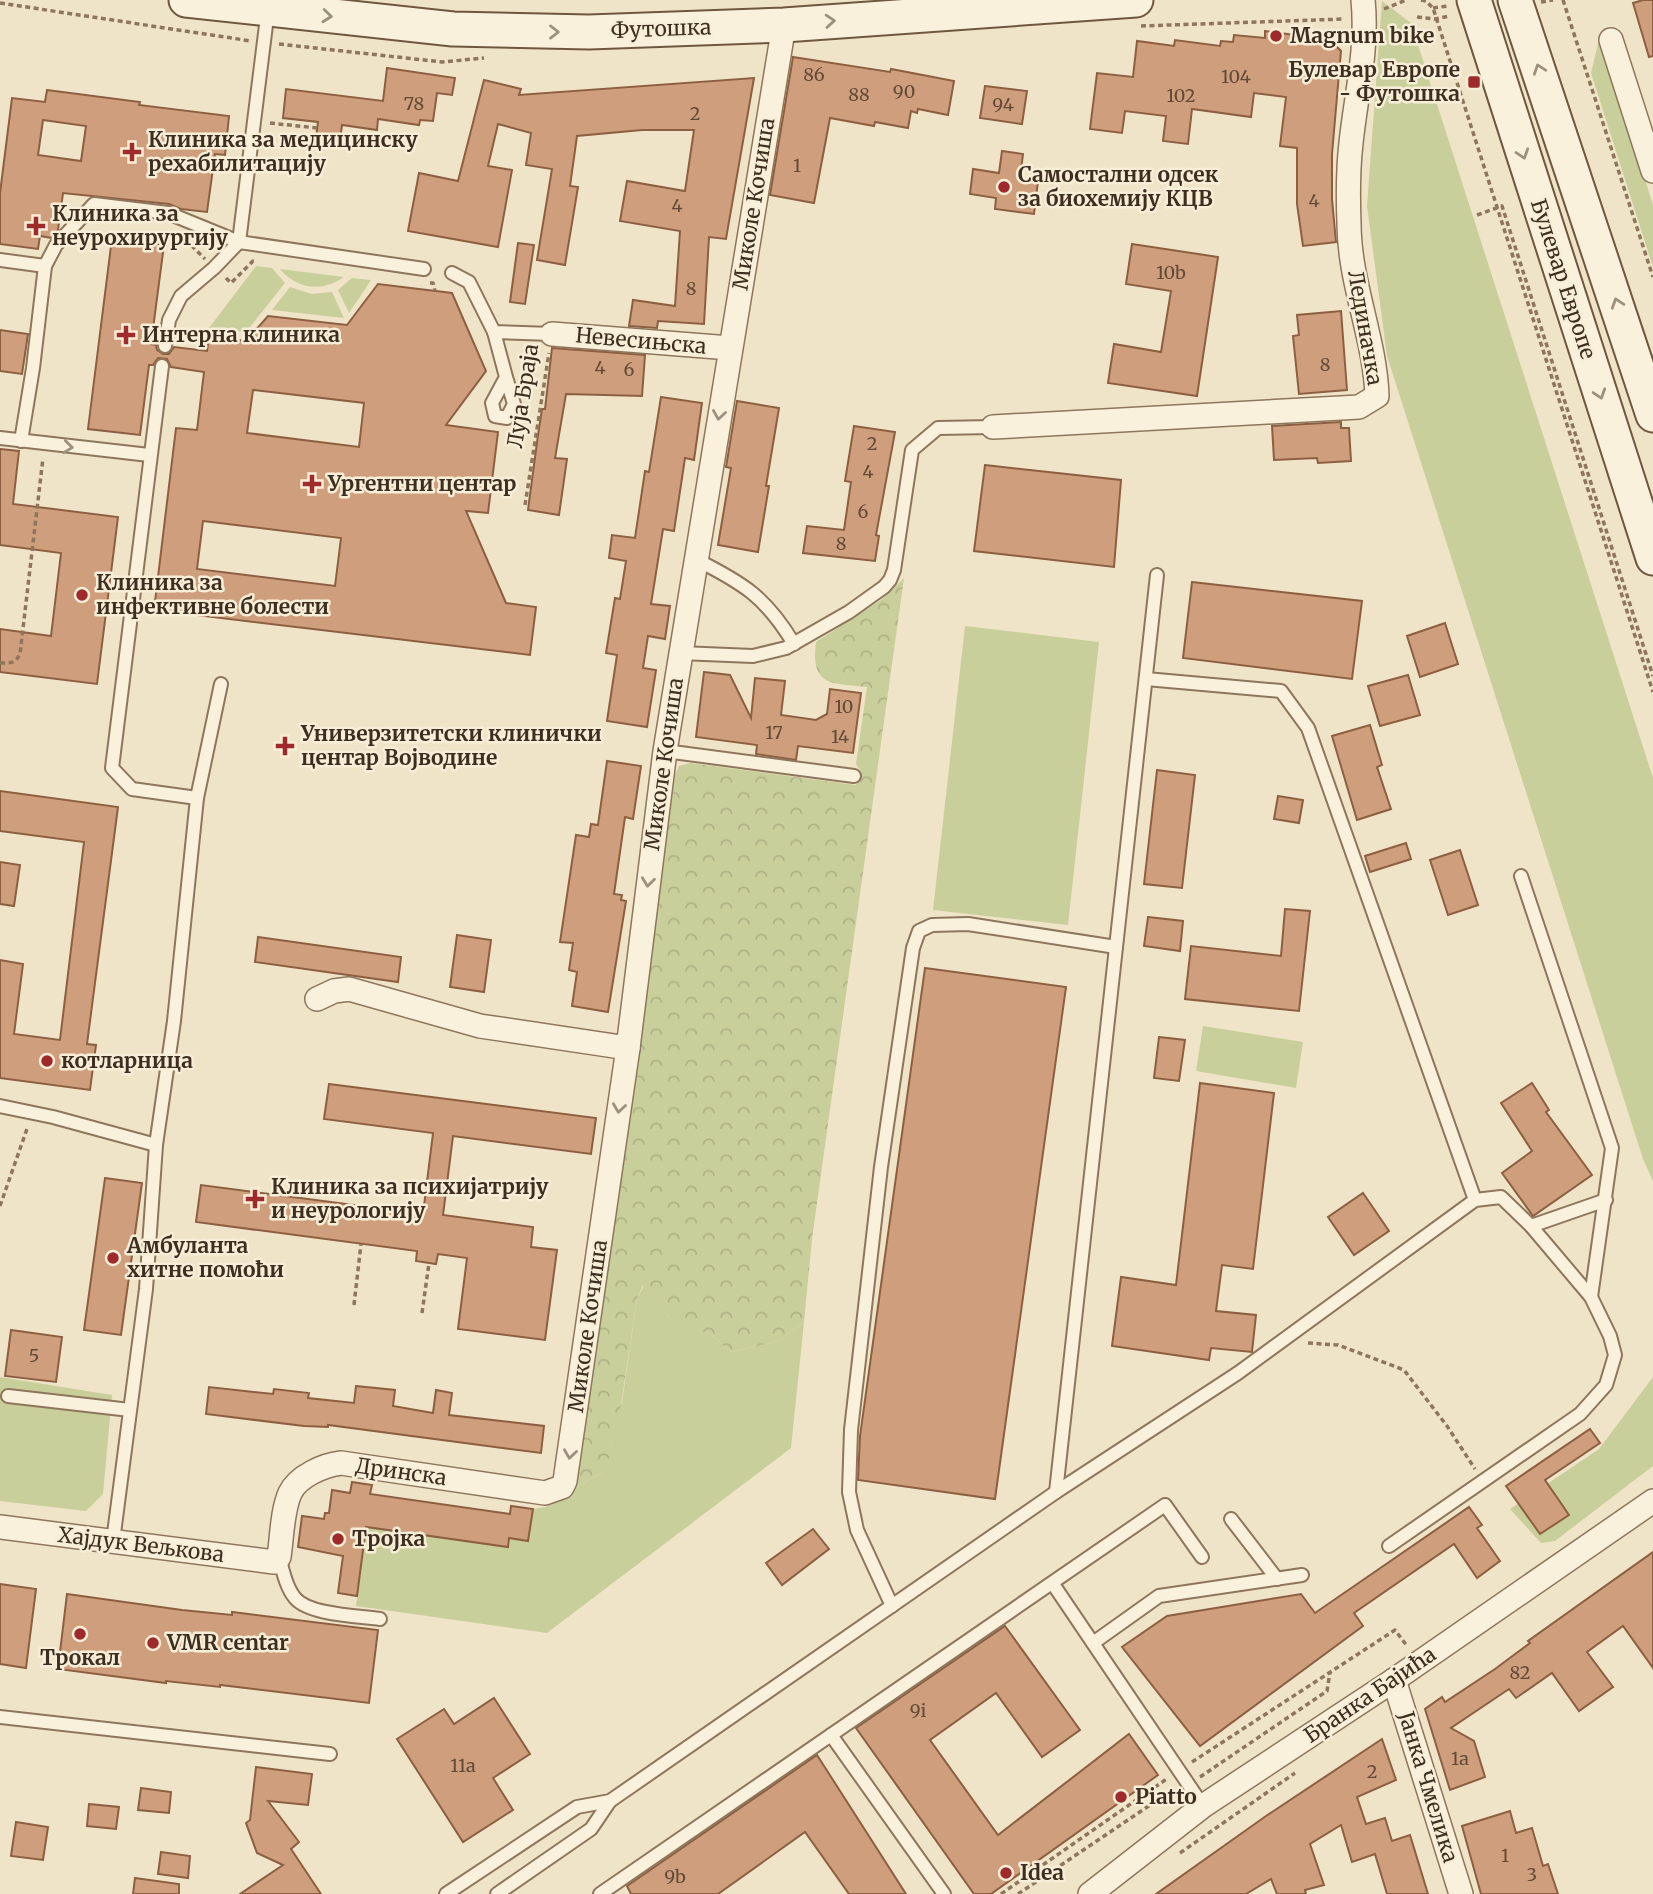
<svg xmlns="http://www.w3.org/2000/svg" width="1653" height="1894" viewBox="0 0 1653 1894" font-family="Merriweather,serif">
  <defs>
    <pattern id="forest-crowns" width="20" height="18" patternUnits="userSpaceOnUse" patternTransform="scale(1.75)"><rect width="20" height="18" fill="#c9cf9b"/><path d="M2 6a3 3 0 1 1 6 0M12 15a3 3 0 1 1 6 0" fill="none" stroke="#aeb285"/></pattern>
  </defs>
  <rect width="100%" height="100%" fill="#f0e4c8"/>
  <g fill="#c9cf9b">
    <polygon points="1382,1 1411,23 1653,778 1653,1181 1643,1159 1387,356 1367,206"/>
    <polygon points="1600,35 1653,205 1653,267 1591,73"/>
    <polygon points="256,266 272,268 285,283 246,332 209,328"/>
    <path d="M280,269L344,277C323,292 297,290 280,269Z"/>
    <polygon points="352,278 371,280 349,313 338,290"/>
    <polygon points="290,287 312,294 332,292 344,318 272,310"/>
    <polygon points="965,626 1099,642 1068,925 933,910"/>
    <polygon points="1203,1026 1303,1042 1296,1088 1196,1071"/>
    <polygon points="644,1285 671,1320 707,1331 731,1352 779,1341 804,1322 791,1448 547,1633 356,1606 366,1527 508,1547 509,1538 528,1540 533,1509 545,1507 565,1499 576,1487 602,1473 622,1402 637,1299"/>
    <polygon points="0,1377 112,1395 103,1494 86,1511 0,1501"/>
    <polygon points="1653,1377 1653,1466 1555,1541 1541,1543 1510,1509 1599,1449"/>
  </g>
  <path fill="url(#forest-crowns)" d="M904,578L812,1239L804,1322L779,1341L731,1352L707,1331L690,1337L671,1320L643,1285L637,1299L615,1445L602,1473L576,1487L637,1065L675,775L679,766L690,763L856,785L860,770L856,764L867,687C832,683 810,687 816,642L881,600Z"/>
  <g fill="#cf9f7d" stroke="#8d5f41" stroke-width="2" fill-rule="evenodd">
    <polygon points="1643,0 1653,0 1653,56 1649,57 1633,3"/>
    <polygon points="1265,31 1295,35 1334,44 1341,51 1332,154 1332,199 1336,242 1303,246 1297,204 1297,148 1280,146 1286,97 1254,93 1251,117 1192,109 1188,144 1163,141 1166,116 1125,111 1122,133 1090,129 1097,73 1133,77 1137,41 1174,46 1175,40 1220,46 1221,41 1233,42 1234,35 1265,38"/>
    <polygon points="793,57 890,72 891,69 954,81 948,115 918,109 917,113 911,111 908,128 875,122 874,126 830,118 814,203 770,195"/>
    <polygon points="387,68 455,78 452,95 437,93 433,121 420,120 419,125 378,119 377,130 342,125 339,148 315,145 318,122 283,118 286,89 383,101"/>
    <polygon points="754,78 726,239 709,237 704,324 658,321 657,328 629,326 633,300 675,306 680,231 620,221 627,181 685,191 694,130 642,130 577,136 570,186 578,187 565,265 537,260 552,169 526,165 531,133 498,124 488,166 512,170 498,247 408,231 419,173 458,181 484,80 521,89 519,95"/>
    <polygon points="985,86 1027,91 1022,124 980,118"/>
    <path d="M47,90L140,102L139,105L229,116L225,155L215,154L207,212L181,209L169,204L63,193L58,230L51,238L40,236L38,249L0,244V193L12,98L45,102ZM43,120L86,126L81,161L38,155Z"/>
    <polygon points="1002,151 1023,154 1020,178 1038,181 1034,214 995,209 996,198 970,194 973,169 999,173"/>
    <path d="M112,238L164,245L151,344L156,345L157,350L163,354H169L174,347L207,351L209,336L246,341L268,316L347,325L378,284L452,293L486,371L446,425L498,432L488,513L466,511L506,603L536,607L530,655L154,610L176,428L197,430L204,372L171,367L167,359L158,358L153,365H149L140,435L88,429ZM253,390L364,403L359,447L247,433ZM203,521L341,538L335,586L197,569Z"/>
    <polygon points="518,243 534,245 525,304 510,302"/>
    <polygon points="1132,244 1218,257 1197,396 1108,383 1114,344 1161,352 1171,291 1126,284"/>
    <polygon points="1341,311 1347,390 1299,394 1293,336 1299,335 1297,315"/>
    <polygon points="0,330 28,334 22,374 0,371"/>
    <polygon points="552,348 645,355 642,396 566,394 555,458 567,459 559,515 528,510 538,435 542,409 545,409"/>
    <polygon points="661,397 702,403 694,460 685,458 674,531 663,529 651,604 670,606 665,639 648,636 643,668 656,670 647,727 607,721 617,655 606,653 615,598 620,599 626,561 609,558 612,535 635,538 645,471 649,472"/>
    <polygon points="737,401 779,408 766,486 769,486 758,552 718,545 731,468 726,467"/>
    <polygon points="1341,422 1341,428 1349,428 1351,461 1318,463 1317,458 1274,460 1272,426"/>
    <polygon points="854,426 895,432 876,535 879,536 875,561 803,553 807,526 844,530 851,482 845,481"/>
    <polygon points="0,449 19,451 13,504 118,517 97,684 0,672 0,629 51,636 61,553 0,545"/>
    <polygon points="985,465 1121,480 1114,567 974,551"/>
    <polygon points="1192,582 1362,601 1352,679 1183,658"/>
    <polygon points="1445,623 1458,664 1420,677 1407,636"/>
    <polygon points="704,672 730,675 751,718 755,678 785,681 781,715 816,720 827,714 830,689 861,693 853,753 798,746 796,760 756,754 757,745 696,737"/>
    <polygon points="1408,675 1420,715 1380,726 1368,686"/>
    <polygon points="1370,725 1382,765 1377,767 1391,809 1357,820 1332,736"/>
    <polygon points="607,761 641,766 633,819 625,817 614,894 622,895 621,900 626,901 608,1012 572,1006 577,972 569,970 573,943 560,942 576,835 589,837 591,824 598,825"/>
    <polygon points="1157,770 1195,775 1182,888 1144,884"/>
    <polygon points="0,791 118,807 87,1044 96,1045 90,1090 0,1078 0,960 23,964 14,1034 60,1040 84,842 0,831"/>
    <polygon points="1278,796 1303,800 1299,823 1274,819"/>
    <polygon points="1406,843 1411,859 1370,872 1365,856"/>
    <polygon points="1460,850 1478,905 1448,915 1430,860"/>
    <polygon points="0,862 20,865 14,906 0,904"/>
    <polygon points="1285,909 1310,911 1299,1011 1185,999 1191,946 1281,956"/>
    <polygon points="1148,917 1183,921 1180,951 1144,946"/>
    <polygon points="457,935 491,940 484,992 450,987"/>
    <polygon points="258,937 401,957 398,982 255,962"/>
    <polygon points="925,968 1066,987 995,1499 858,1480 860,1436"/>
    <polygon points="1159,1037 1185,1040 1179,1081 1154,1078"/>
    <polygon points="1200,1083 1274,1093 1253,1269 1222,1265 1216,1311 1256,1315 1252,1352 1211,1348 1209,1360 1112,1346 1121,1277 1176,1285"/>
    <polygon points="1532,1083 1549,1110 1546,1112 1592,1175 1533,1216 1502,1173 1532,1151 1501,1103"/>
    <polygon points="329,1084 596,1118 591,1154 453,1136 443,1215 533,1227 531,1247 557,1250 545,1340 458,1329 467,1258 438,1254 436,1264 416,1261 417,1251 196,1222 201,1185 423,1214 433,1133 324,1119"/>
    <polygon points="105,1178 142,1183 121,1335 84,1330"/>
    <polygon points="1363,1193 1389,1231 1354,1255 1328,1217"/>
    <polygon points="11,1330 62,1337 56,1382 5,1376"/>
    <polygon points="356,1386 395,1390 393,1406 433,1413 436,1390 452,1393 449,1415 544,1426 541,1453 328,1425 328,1427 304,1426 206,1414 209,1387 273,1394 274,1389 309,1393 308,1398 354,1403"/>
    <polygon points="1590,1429 1600,1443 1545,1480 1569,1515 1540,1534 1506,1486"/>
    <polygon points="352,1482 372,1485 370,1494 510,1514 511,1506 533,1509 528,1541 509,1538 508,1547 366,1527 357,1596 338,1593 343,1556 298,1547 302,1516 324,1519 325,1513 329,1513 332,1490 350,1493"/>
    <polygon points="1469,1507 1482,1525 1477,1528 1500,1561 1477,1578 1454,1544 1354,1613 1363,1626 1200,1746 1122,1647 1167,1616 1301,1594 1315,1613"/>
    <polygon points="813,1529 829,1549 782,1585 766,1563"/>
    <polygon points="1653,1552 1653,1668 1623,1626 1587,1652 1613,1687 1579,1711 1552,1673 1516,1698 1509,1689 1451,1728 1474,1741 1485,1777 1450,1790 1425,1709 1442,1697 1445,1702 1495,1669 1530,1643 1528,1641"/>
    <polygon points="0,1584 36,1589 26,1668 0,1664"/>
    <polygon points="67,1594 182,1610 232,1615 232,1612 378,1630 369,1703 220,1685 220,1687 166,1681 166,1683 58,1669"/>
    <polygon points="1005,1626 1080,1730 1042,1757 996,1693 930,1740 998,1835 1129,1734 1158,1775 991,1894 974,1894 856,1728"/>
    <polygon points="494,1698 530,1754 493,1778 513,1810 463,1842 397,1739 444,1709 454,1724"/>
    <polygon points="1382,1739 1396,1780 1357,1797 1366,1824 1385,1818 1392,1841 1410,1835 1428,1894 1387,1894 1375,1854 1352,1862 1341,1825 1310,1844 1324,1885 1305,1890 1306,1894 1277,1894 1271,1879 1246,1894 1156,1894 1266,1816"/>
    <polygon points="817,1755 906,1894 849,1894 805,1832 718,1894 631,1894 627,1886"/>
    <polygon points="256,1767 312,1774 308,1805 268,1801 299,1842 291,1849 321,1894 240,1894 283,1865 257,1853 246,1823 250,1820"/>
    <polygon points="141,1788 171,1792 169,1813 138,1810"/>
    <polygon points="89,1804 119,1807 116,1829 87,1826"/>
    <polygon points="1510,1811 1516,1833 1532,1828 1543,1866 1548,1864 1558,1894 1481,1894 1462,1826"/>
    <polygon points="16,1822 48,1827 43,1860 11,1856"/>
    <polygon points="161,1852 190,1856 188,1878 158,1874"/>
    <polygon points="135,1878 179,1884 179,1894 133,1894"/>
  </g>
  <g fill="none" stroke-linecap="round" stroke-linejoin="round">
    <g stroke="#8d765c" stroke-width="16">
      <g id="service">
        <polyline points="0,260 45,266"/>
        <polyline points="452,273 469,282 494,332 552,334"/>
        <polyline points="494,332 506,377 492,403 495,416 507,418 514,404 506,377"/>
        <polyline points="165,346 169,320 181,296 214,268 239,242 268,9"/>
        <polyline points="0,438 149,455"/>
        <polyline points="21,441 33,368 45,266 56,245 94,204 168,213 239,242 424,269"/>
        <path d="M695,559C743,583 766,597 794,644"/>
        <polyline points="680,653 753,656 786,648 849,612 884,587 890,580 894,570 912,450 938,428 993,427"/>
        <polyline points="1146,679 1281,691 1308,728 1475,1200"/>
        <polyline points="665,751 854,776"/>
        <polyline points="197,798 221,684"/>
        <polyline points="1521,876 1612,1148 1591,1297"/>
        <polyline points="0,1106 53,1117 156,1145"/>
        <polyline points="1531,1226 1606,1200"/>
        <polyline points="8,1396 130,1410"/>
        <polyline points="1056,1492 1157,575"/>
        <polyline points="1231,1519 1277,1579"/>
        <polyline points="113,1541 146,1289 156,1145 174,1021 197,798 132,789 112,768 162,366"/>
        <path d="M279,1557C283,1571 286,1587 295,1598C309,1615 359,1616 380,1619"/>
        <polyline points="1053,1584 1203,1806"/>
        <polyline points="892,1606 857,1530 849,1492 851,1430 881,1167 913,948 919,931 932,925 968,924 1116,947"/>
        <polyline points="1093,1643 1159,1596 1302,1575"/>
        <polyline points="0,1717 330,1754"/>
        <polyline points="831,1735 944,1894"/>
        <polyline points="446,1894 577,1807 610,1801 1056,1492 1238,1373 1475,1200 1501,1197 1531,1226 1591,1297 1610,1336 1615,1355 1606,1385 1580,1414 1389,1546"/>
        <polyline points="497,1894 591,1829 610,1801"/>
        <polyline points="600,1894 1165,1505 1202,1557"/>
      </g>
    </g>
    <g stroke="#8d765c" stroke-width="26">
      <g id="minor">
        <polyline points="1611,40 1653,171"/>
        <polyline points="552,334 730,348"/>
        <path d="M993,427L1359,407L1377,396C1375,338 1349,282 1349,223C1348,197 1348,169 1351,143C1356,95 1368,49 1363,0"/>
        <polyline points="317,999 334,991 349,989 480,1026 628,1048"/>
        <path d="M0,1527L274,1562L279,1557C282,1537 282,1511 290,1493C298,1476 324,1465 341,1463L545,1493L562,1487L565,1481L628,1048L665,751L784,25"/>
        <polyline points="1394,1680 1461,1894"/>
        <polyline points="1090,1894 1203,1806 1394,1680 1653,1501"/>
      </g>
    </g>
    <g stroke="#6f573f" stroke-width="37">
      <g id="secondary">
        <polyline points="186,0 453,29 589,32 784,25 1136,0"/>
        <polyline points="1474,0 1653,558"/>
        <polyline points="1515,0 1653,415"/>
      </g>
    </g>
    <g stroke="#8d765c" stroke-width="3.5" stroke-dasharray="5 3.5" stroke-linecap="butt">
      <polyline points="1421,0 1426,1 1433,8 1653,692"/>
      <polyline points="1563,0 1653,277"/>
      <polyline points="1541,2 1553,0"/>
      <polyline points="0,3 251,41"/>
      <polyline points="1433,8 1448,6"/>
      <polyline points="1384,9 1406,0"/>
      <polyline points="1417,17 1435,19 1450,16"/>
      <polyline points="1141,26 1344,19"/>
      <polyline points="279,44 442,62 484,58"/>
      <polyline points="270,123 317,128"/>
      <polyline points="153,158 234,170"/>
      <polyline points="1477,215 1502,206 1653,676"/>
      <polyline points="188,239 187,241 205,259"/>
      <polyline points="226,278 231,283 253,261 256,261"/>
      <polyline points="430,283 433,283 435,291"/>
      <polyline points="525,505 549,353"/>
      <path d="M0,663C10,663 15,664 20,654L43,458"/>
      <polyline points="0,1206 28,1126"/>
      <polyline points="354,1305 361,1244"/>
      <polyline points="422,1313 429,1263"/>
      <polyline points="1308,1343 1338,1345 1404,1370 1447,1426 1475,1469"/>
      <polyline points="1192,1762 1395,1630 1407,1646"/>
      <polyline points="1200,1777 1327,1691 1330,1672"/>
      <polyline points="1180,1853 1295,1773"/>
      <polyline points="1001,1894 1168,1778"/>
      <polyline points="1018,1894 1174,1789"/>
    </g>
    <use href="#service" stroke="#faf1dc" stroke-width="12"/>
    <use href="#minor" stroke="#faf1dc" stroke-width="23"/>
    <use href="#secondary" stroke="#faf1dc" stroke-width="33"/>
  </g>
  <defs><path id="oneway-chevron" d="M-2-3.5L2.5 0L-2 3.5" fill="none" stroke-width="1.6" stroke-linecap="round" stroke-linejoin="round" transform="scale(1.75)"/></defs>
  <g stroke="#9c907e">
    <use href="#oneway-chevron" transform="translate(327 16) rotate(6)"/>
    <use href="#oneway-chevron" transform="translate(830 21) rotate(-4)"/>
    <use href="#oneway-chevron" transform="translate(554 32)"/>
    <use href="#oneway-chevron" transform="translate(1539 69) rotate(-109)"/>
    <use href="#oneway-chevron" transform="translate(1523 154) rotate(72)"/>
    <use href="#oneway-chevron" transform="translate(1617 303) rotate(-108)"/>
    <use href="#oneway-chevron" transform="translate(1600 394) rotate(72)"/>
    <use href="#oneway-chevron" transform="translate(719 415) rotate(99)"/>
    <use href="#oneway-chevron" transform="translate(68 447) rotate(7)"/>
    <use href="#oneway-chevron" transform="translate(648 882) rotate(97)"/>
    <use href="#oneway-chevron" transform="translate(619 1108) rotate(98)"/>
    <use href="#oneway-chevron" transform="translate(570 1454) rotate(98)"/>
  </g>
  <g fill="#9e2a2b" stroke="#f7eed8" stroke-width="2.5">
    <circle cx="1276" cy="36" r="7"/>
    <rect x="1467" y="75" width="14" height="14" rx="3.5"/>
    <path d="M128.5 141.5h7v7h7v7h-7v7h-7v-7h-7v-7h7z"/>
    <circle cx="1004" cy="187" r="7"/>
    <path d="M32.5 215.5h7v7h7v7h-7v7h-7v-7h-7v-7h7z"/>
    <path d="M122.5 324.5h7v7h7v7h-7v7h-7v-7h-7v-7h7z"/>
    <path d="M308.5 473.5h7v7h7v7h-7v7h-7v-7h-7v-7h7z"/>
    <circle cx="82" cy="595" r="7"/>
    <path d="M281.5 735.5h7v7h7v7h-7v7h-7v-7h-7v-7h7z"/>
    <circle cx="47" cy="1061" r="7"/>
    <path d="M251.5 1188.5h7v7h7v7h-7v7h-7v-7h-7v-7h7z"/>
    <circle cx="113" cy="1258" r="7"/>
    <circle cx="338" cy="1539" r="7"/>
    <circle cx="80" cy="1634" r="7"/>
    <circle cx="153" cy="1643" r="7"/>
    <circle cx="1121" cy="1797" r="7"/>
    <circle cx="1006" cy="1873" r="7"/>
  </g>
  <g text-anchor="middle" stroke-width="5" stroke-linejoin="round" paint-order="stroke">
    <g font-size="18" fill="#624a37">
      <text x="814" y="81">86</text>
      <text x="1236" y="83">104</text>
      <text x="904" y="98">90</text>
      <text x="859" y="101">88</text>
      <text x="1181" y="102">102</text>
      <text x="414" y="110">78</text>
      <text x="1003" y="111">94</text>
      <text x="695" y="120">2</text>
      <text x="797" y="172">1</text>
      <text x="1314" y="207">4</text>
      <text x="677" y="212">4</text>
      <text x="1171" y="279">10b</text>
      <text x="691" y="295">8</text>
      <text x="1325" y="371">8</text>
      <text x="600" y="374">4</text>
      <text x="629" y="376">6</text>
      <text x="872" y="450">2</text>
      <text x="868" y="478">4</text>
      <text x="863" y="518">6</text>
      <text x="841" y="550">8</text>
      <text x="844" y="713">10</text>
      <text x="774" y="739">17</text>
      <text x="840" y="743">14</text>
      <text x="34" y="1362">5</text>
      <text x="1520" y="1679">82</text>
      <text x="918" y="1717">9i</text>
      <text x="1460" y="1765">1a</text>
      <text x="463" y="1772">11a</text>
      <text x="1372" y="1778">2</text>
      <text x="1505" y="1862">1</text>
      <text x="1532" y="1881">3</text>
      <text x="675" y="1883">9b</text>
    </g>
    <g font-size="21" fill="#3d2e20" stroke="#f7eed8">
      <text transform="translate(661 29) rotate(-2)" y="7">Футошка</text>
      <text transform="translate(754 204) rotate(-81)" y="7">Миколе Кочиша</text>
      <text transform="translate(1563 279) rotate(72)" y="7">Булевар Европе</text>
      <text transform="translate(1365 328) rotate(80)" y="7">Лединачка</text>
      <text transform="translate(641 341) rotate(5)" y="7">Невесињска</text>
      <text transform="translate(523 396) rotate(-81)" y="7">Луја Браја</text>
      <text transform="translate(664 764) rotate(-82)" y="7">Миколе Кочиша</text>
      <text transform="translate(588 1326) rotate(-82)" y="7">Миколе Кочиша</text>
      <text transform="translate(401 1472) rotate(8)" y="7">Дринска</text>
      <text transform="translate(141 1545) rotate(7)" y="7">Хајдук Вељкова</text>
      <text transform="translate(1370 1695) rotate(-34)" y="7">Бранка Бајића</text>
      <text transform="translate(1428 1787) rotate(73)" y="7">Јанка Чмелика</text>
    </g>
    <g font-size="21" font-weight="bold" fill="#3d2e20" stroke="#f7eed8" text-anchor="start">
      <text x="1290" y="43">Magnum bike</text>
      <text x="1460" y="77" text-anchor="end">Булевар Европе<tspan x="1460" dy="24">- Футошка</tspan></text>
      <text x="148" y="147">Клиника за медицинску<tspan x="148" dy="24">рехабилитацију</tspan></text>
      <text x="1018" y="182">Самостални одсек<tspan x="1018" dy="24">за биохемију КЦВ</tspan></text>
      <text x="52" y="221">Клиника за<tspan x="52" dy="24">неурохирургију</tspan></text>
      <text x="142" y="342">Интерна клиника</text>
      <text x="328" y="491">Ургентни центар</text>
      <text x="96" y="590">Клиника за<tspan x="96" dy="24">инфективне болести</tspan></text>
      <text x="301" y="741">Универзитетски клинички<tspan x="301" dy="24">центар Војводине</tspan></text>
      <text x="61" y="1068">котларница</text>
      <text x="271" y="1194">Клиника за психијатрију<tspan x="271" dy="24">и неурологију</tspan></text>
      <text x="127" y="1253">Амбуланта<tspan x="127" dy="24">хитне помоћи</tspan></text>
      <text x="352" y="1546">Тројка</text>
      <text x="167" y="1650">VMR centar</text>
      <text x="80" y="1665" text-anchor="middle">Трокал</text>
      <text x="1135" y="1804">Piatto</text>
      <text x="1020" y="1880">Idea</text>
    </g>
  </g>
</svg>
